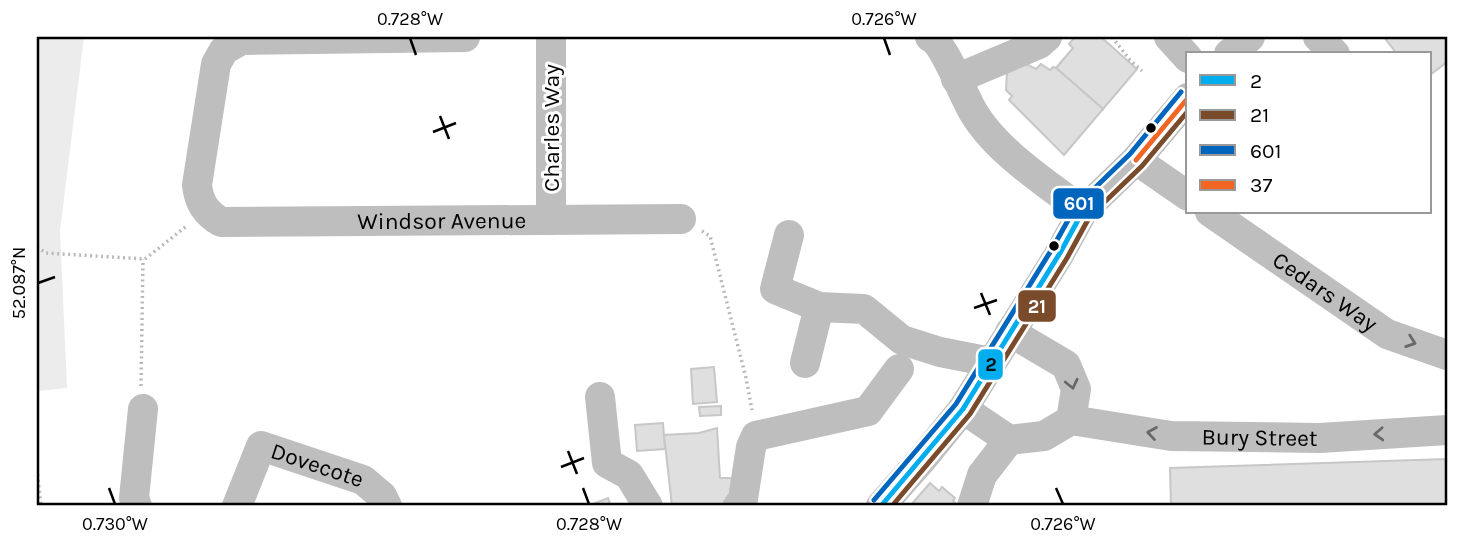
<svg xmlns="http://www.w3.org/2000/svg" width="1484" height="543" viewBox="0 0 1484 543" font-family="Karla,sans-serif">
  <rect width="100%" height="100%" fill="#fff"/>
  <polygon fill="#ececec" points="37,37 84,37 60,231 67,388 37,391"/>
  <g fill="#dfdfdf" stroke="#c7c7c7" stroke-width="2">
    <polygon points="1075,37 1101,37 1137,69 1103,109 1056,68 1073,48 1069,44"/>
    <polygon points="1384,37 1447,37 1447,62 1430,75 1430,54 1397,54"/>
    <polygon points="1024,63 1036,69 1041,64 1050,70 1053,67 1056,68 1103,109 1064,155 1009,100 1012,96 1006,90 1007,71"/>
    <polygon points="714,367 717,402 693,404 691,369"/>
    <polygon points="721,406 721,415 700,416 699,407"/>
    <polygon points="663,423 665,449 637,451 635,425"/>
    <polygon points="717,428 720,478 732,478 733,499 724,501 725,506 672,506 664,435 699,433"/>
    <polygon points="1447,459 1447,506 1171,506 1170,468"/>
    <polygon points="930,483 939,491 942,487 955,498 953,501 959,506 910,506"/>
    <polygon points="608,498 611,506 588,506"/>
  </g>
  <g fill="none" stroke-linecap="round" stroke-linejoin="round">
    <g stroke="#b9b9b9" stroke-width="3.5" stroke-dasharray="2 3.5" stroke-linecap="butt">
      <polyline points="1112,37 1130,60 1142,71"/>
      <polyline points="702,231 710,236 746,378 752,410"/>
      <polyline points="37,247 46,253 145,259 188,225"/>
      <polyline points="141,386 143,259"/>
      <polyline points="37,469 41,506"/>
    </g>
    <g stroke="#bebebe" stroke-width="30">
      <path id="s1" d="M465,37L242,40L224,50L216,64L197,185C199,203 206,213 221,222L681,219"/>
      <path d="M930,37C943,43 962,91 970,106C991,148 1046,183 1083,211"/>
      <polyline points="1169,37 1188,58"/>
      <polyline points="1318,37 1335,54"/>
      <polyline points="1229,54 1250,37"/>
      <polyline points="956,79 1039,44 1047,37"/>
      <polyline points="1136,160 1188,196"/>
      <path id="s2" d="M1210,212L1387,334L1447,355"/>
      <polyline points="551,220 551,37"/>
      <polyline points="789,235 775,289 819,307 864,309 902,340 940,352 991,362"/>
      <polyline points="1010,332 1066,365 1076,389 1071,420"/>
      <polyline points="805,363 819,307"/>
      <polyline points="600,397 607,463 629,475 648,506"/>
      <path id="s3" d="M963,409L1009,440L1044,436L1071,420L1171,436L1320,438L1447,430"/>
      <polyline points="137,506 134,498 143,409"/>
      <path id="s4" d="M237,506L261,446L363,480L382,496L387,506"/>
      <polyline points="738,506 743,499 751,447 756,436 868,411 899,369"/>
      <polyline points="881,506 924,457 963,409 1060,253 1083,211 1136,160 1188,98"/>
      <polyline points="972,506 982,475 1009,440"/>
    </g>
    <g stroke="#fff" stroke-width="10">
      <polyline id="bus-1" points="881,506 963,409 1060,253 1083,211"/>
    </g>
    <g stroke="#fff" stroke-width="10">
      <polyline id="bus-2" points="892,506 970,414 1067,258 1090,216 1142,166 1188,111"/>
    </g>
    <g stroke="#fff" stroke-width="10">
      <polyline id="bus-3" points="874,500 956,404 1052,249 1076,206 1130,154 1181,92"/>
    </g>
    <g stroke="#fff" stroke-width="10">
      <polyline id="bus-4" points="1136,160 1188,98"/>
    </g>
    <use href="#bus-1" stroke="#00adef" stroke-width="5"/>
    <use href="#bus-2" stroke="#7a4b2a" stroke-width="5"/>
    <use href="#bus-3" stroke="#0065bd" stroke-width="5"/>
    <use href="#bus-4" stroke="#f26522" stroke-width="5"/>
  </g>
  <defs><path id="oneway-chevron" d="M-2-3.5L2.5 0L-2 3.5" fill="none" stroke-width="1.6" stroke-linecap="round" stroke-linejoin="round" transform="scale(1.75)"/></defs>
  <g stroke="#686868">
    <use href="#oneway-chevron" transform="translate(1411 342) rotate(19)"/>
    <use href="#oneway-chevron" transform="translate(1072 384) rotate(77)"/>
    <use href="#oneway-chevron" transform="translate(1152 433) rotate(-171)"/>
    <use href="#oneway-chevron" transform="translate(1379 434) rotate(177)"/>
  </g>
  <path fill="none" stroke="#000" stroke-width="2.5" d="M410,38L416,55M884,38L890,55M440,116L449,139M433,132L456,123M38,283L55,277M981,293L990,315M974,308L997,300M568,451L577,474M561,467L584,458M109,488L115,504M583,488L589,504M1056,488L1063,504"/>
  <g fill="#000" stroke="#fff" stroke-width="2.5">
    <circle cx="1151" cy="128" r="6"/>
    <circle cx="1054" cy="246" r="6"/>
  </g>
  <g text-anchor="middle" stroke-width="6" stroke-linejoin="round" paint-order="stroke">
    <g font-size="23" fill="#000" stroke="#fff">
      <text transform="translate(551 128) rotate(-90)" y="8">Charles Way</text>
      <text dy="8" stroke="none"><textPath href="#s1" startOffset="649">Windsor Avenue</textPath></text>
      <text dy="8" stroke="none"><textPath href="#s2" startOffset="140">Cedars Way</textPath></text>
      <text dy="8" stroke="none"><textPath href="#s3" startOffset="312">Bury Street</textPath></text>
      <text dy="8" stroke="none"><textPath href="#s4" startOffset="124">Dovecote</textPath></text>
    </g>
  </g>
  <g stroke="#fff" stroke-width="2.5">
    <rect x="1052" y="187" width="53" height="33" rx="7" fill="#0065bd"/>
    <rect x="1017" y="289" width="40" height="34" rx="7" fill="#7a4b2a"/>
    <rect x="977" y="348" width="27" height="33" rx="7" fill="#00adef"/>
  </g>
  <g font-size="19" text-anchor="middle" font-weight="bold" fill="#fff">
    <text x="1079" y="210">601</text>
    <text x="1037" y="313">21</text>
  </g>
  <g font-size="19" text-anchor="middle" font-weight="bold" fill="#111">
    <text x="991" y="371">2</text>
  </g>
  <rect width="1484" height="543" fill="none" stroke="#ffffff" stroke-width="77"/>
  <rect x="1186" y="52" width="245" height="161" fill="#ffffff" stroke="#999999" stroke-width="2"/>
  <rect x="1200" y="75" width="35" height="10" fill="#00adef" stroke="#999999" stroke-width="2"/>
  <text x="1250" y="88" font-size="21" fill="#000000">2</text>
  <rect x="1200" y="110" width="35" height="10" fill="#7a4b2a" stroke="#999999" stroke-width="2"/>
  <text x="1250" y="122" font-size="21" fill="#000000">21</text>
  <rect x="1200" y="145" width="35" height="10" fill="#0065bd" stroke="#999999" stroke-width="2"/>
  <text x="1250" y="158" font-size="21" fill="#000000">601</text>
  <rect x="1200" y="180" width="35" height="10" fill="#f26522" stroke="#999999" stroke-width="2"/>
  <text x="1250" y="192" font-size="21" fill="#000000">37</text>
  <rect x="38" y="38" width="1408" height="466" fill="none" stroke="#000" stroke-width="2.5"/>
  <g font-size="18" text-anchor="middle" fill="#000">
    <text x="410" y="25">0.728°W</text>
    <text x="884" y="25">0.726°W</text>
    <text transform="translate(19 283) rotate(-90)" y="6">52.087°N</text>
    <text x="115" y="530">0.730°W</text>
    <text x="589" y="530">0.728°W</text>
    <text x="1063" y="530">0.726°W</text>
  </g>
</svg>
